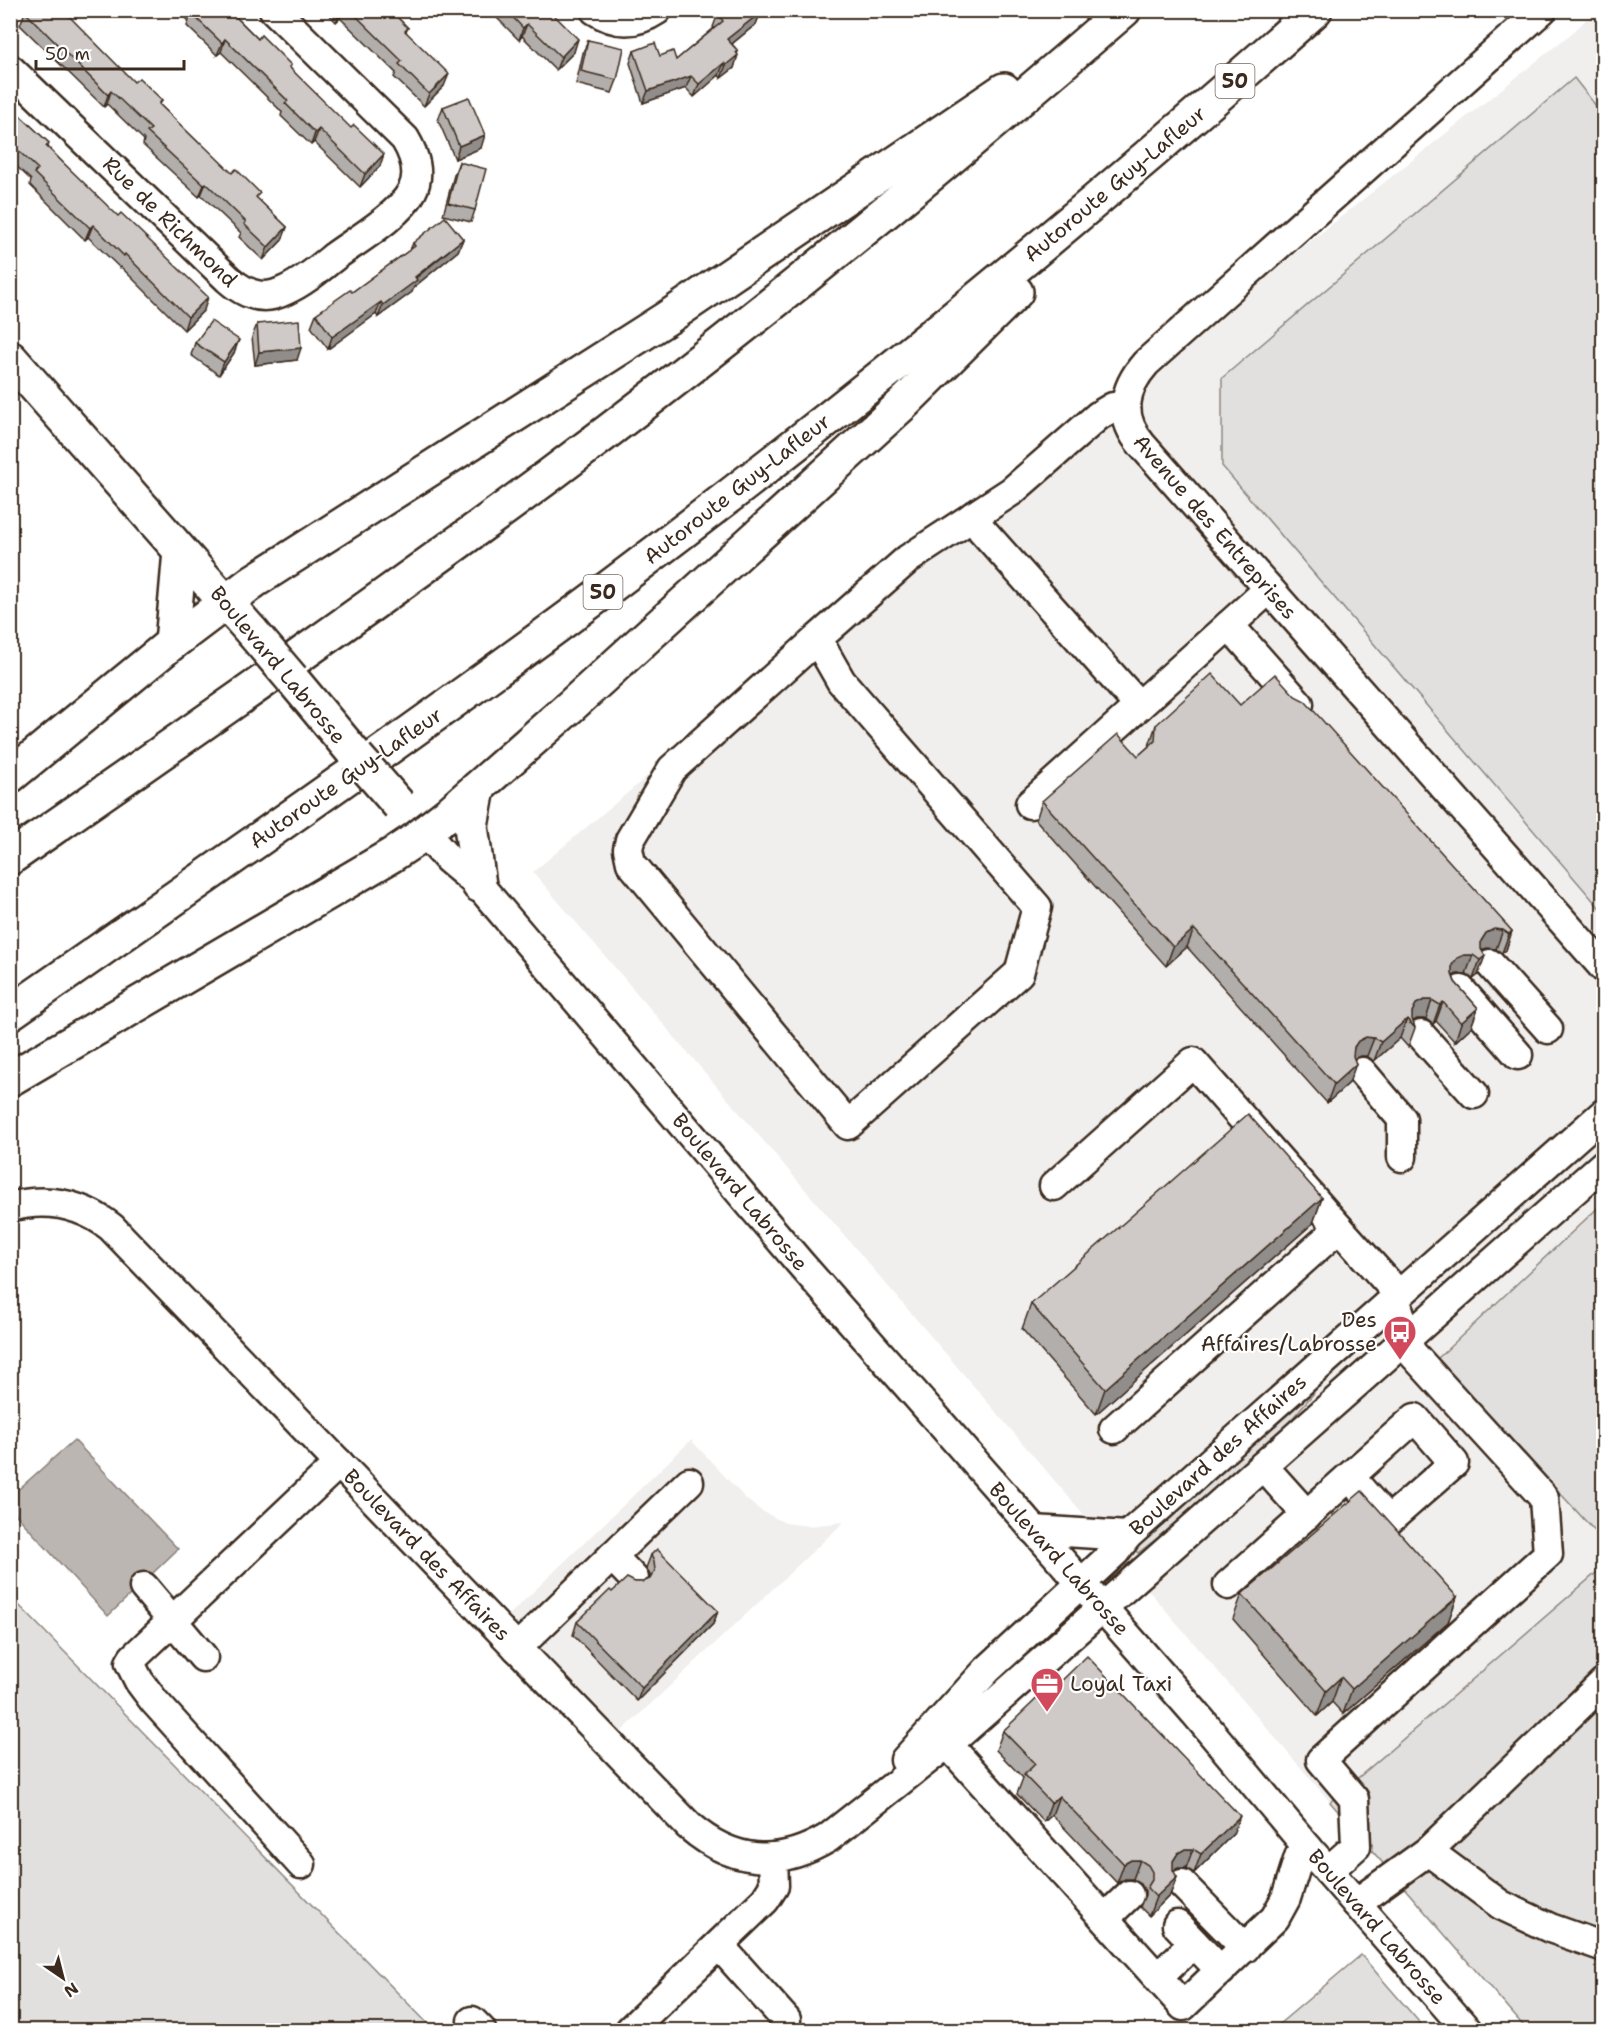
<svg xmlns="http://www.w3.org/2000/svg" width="1614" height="2041" viewBox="0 0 1614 2041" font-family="'Shantell Sans',sans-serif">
  <rect width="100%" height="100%" fill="#fff"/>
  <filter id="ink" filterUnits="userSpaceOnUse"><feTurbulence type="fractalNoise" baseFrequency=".0167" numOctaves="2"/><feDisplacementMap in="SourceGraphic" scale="12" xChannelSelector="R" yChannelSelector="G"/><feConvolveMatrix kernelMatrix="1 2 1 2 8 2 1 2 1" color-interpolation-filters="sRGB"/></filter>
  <g filter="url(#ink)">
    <g fill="#f1efee">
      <polygon points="1595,11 1603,11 1603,1203 1438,1359 1603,1540 1603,1567 1330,1802 533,872 816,635 1572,33"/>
      <polygon points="691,1440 746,1499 760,1510 785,1523 809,1526 844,1522 621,1732 509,1615"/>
    </g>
    <g fill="#e2e0de" stroke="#8e857e" stroke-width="1.5">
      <polygon points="1574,78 1604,116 1603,912 1222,466 1222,378"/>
      <polygon points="1603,1203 1603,1540 1437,1359"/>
      <polygon points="1311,1390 1314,1393 1278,1435 1191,1512 1138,1553 1133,1548"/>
      <polygon points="1603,1567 1603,2030 1527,2030 1330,1802"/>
      <polygon points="11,1597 434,2030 11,2030"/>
      <polygon points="1361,1955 1426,2030 1272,2030"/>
    </g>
    <polygon fill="#bcb6b3" stroke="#887e77" stroke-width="1.5" points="74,1440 178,1549 108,1616 11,1509 11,1496"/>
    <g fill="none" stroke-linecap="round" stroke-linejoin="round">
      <g stroke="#3b2a1e" stroke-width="33">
        <g id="minor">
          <path d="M595,10C616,24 636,24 657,10"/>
          <path d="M1542,10L1146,363C1123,389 1118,417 1142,445L1604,968"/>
          <path d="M10,69L228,279C238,288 250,296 264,296C271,296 280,293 286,290C304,282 320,268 335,256C357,240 400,215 412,191C421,174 414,154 405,139L274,10"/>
          <polyline points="973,516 982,530 1139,706 1269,589"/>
          <polyline points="1229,625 1299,704"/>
          <polyline points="817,639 672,769 630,840 628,849 631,863 848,1125 1019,973 1037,907 841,681 817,639 908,559 1012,491 1098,416 1113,407 1126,407"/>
          <polyline points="1030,804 1139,706"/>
          <polyline points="425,833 448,859 479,885 800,1263 1195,1713 1308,1848 1467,2030"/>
          <polyline points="1490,964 1548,1029"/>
          <polyline points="1461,990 1518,1055"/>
          <polyline points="1421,1035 1474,1094"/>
          <polyline points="1362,1072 1402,1119 1402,1157"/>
          <polyline points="1054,1186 1193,1062 1339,1228"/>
          <path d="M10,1207C47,1197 81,1204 111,1227L689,1826C732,1863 778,1868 828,1838L962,1732L1604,1164"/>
          <polyline points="1114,1429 1339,1228 1392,1287 1411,1352 1544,1498 1548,1554 1321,1760 1354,1799 1356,1846 1328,1871"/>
          <polyline points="1263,1466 1307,1515"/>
          <polyline points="1034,1530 1127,1536"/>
          <polyline points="612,1556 634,1579"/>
          <polyline points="1228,1585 1415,1418 1454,1463 1388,1521 1350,1477"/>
          <polyline points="144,1587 203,1657"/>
          <polyline points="517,1648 689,1482"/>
          <polyline points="935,1730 1183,2006 1275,1918 1286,1898 1299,1857 1308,1848"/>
          <polyline points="905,1760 987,1670 1115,1552 1127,1536 1604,1113"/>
          <polyline points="1428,1851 1501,1905 1550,1928 1604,1947"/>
          <polyline points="301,1864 154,1701 139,1681 130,1663 133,1658 339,1463"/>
          <polyline points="1182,1884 1245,1948"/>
          <polyline points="1356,1903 1428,1851 1604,1682"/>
          <polyline points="1105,1918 1129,1895"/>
          <polyline points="1177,1925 1221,1971"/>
          <polyline points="719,1945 786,2020"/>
          <polyline points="1158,1977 1194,1943"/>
          <polyline points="472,2021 481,2030"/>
          <polyline points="630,2030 765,1900 774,1886 773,1857"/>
        </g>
      </g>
      <g stroke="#3b2a1e" stroke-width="38">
        <g id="major">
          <polyline points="10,358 252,632"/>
          <polyline points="292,679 357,757"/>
        </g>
      </g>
      <g stroke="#3b2a1e" stroke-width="38">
        <g id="highway">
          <polyline points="172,643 180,551"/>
          <polyline points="10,776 172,643 254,581 667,318 1004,90"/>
          <polyline points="478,788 471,826 479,885"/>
          <path d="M10,858C191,732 373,606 550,475C747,328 938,172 1124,10"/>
          <path d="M10,1013C212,872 414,733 611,586C853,404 1089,212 1315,10"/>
          <polyline points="10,1079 392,855 416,839 448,814 572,705 905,402 1016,292"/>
        </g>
      </g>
      <use href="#minor" stroke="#fff" stroke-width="28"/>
      <use href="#major" stroke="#fff" stroke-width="33"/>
      <use href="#highway" stroke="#fff" stroke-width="33"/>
      <g stroke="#3b2a1e" stroke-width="38" stroke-linecap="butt">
        <g id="major-bridge">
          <polyline points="252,632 292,679"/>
          <polyline points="357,757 399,805"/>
        </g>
      </g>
      <use href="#major-bridge" stroke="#fff" stroke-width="33"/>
    </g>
    <g fill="#b2aeab" stroke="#3b2a1e" stroke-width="1.5">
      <polygon points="178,10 229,10 258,39 291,65 290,68 380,166 360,187 314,142 311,145 281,116 282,112 221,52 217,55 187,26 189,21"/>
      <polygon points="325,10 390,10 408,28 406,32 444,86 424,106 394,77 396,73 340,18 336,22"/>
      <polygon points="489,10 549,10 574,52 556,70 522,36 519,40"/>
      <polygon points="723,10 761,10 756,24 732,44 738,51 734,68 721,78 719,75 694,97 686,88 643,103 630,63 634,51 676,60 714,28 713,27 718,14"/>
      <polygon points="25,12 162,100 160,105 199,143 287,227 282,240 263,260 239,237 241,233 201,195 199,197 143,145 144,140 107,104 104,107 20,25"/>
      <polygon points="588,40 617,80 612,93 576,84 583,53"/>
      <polygon points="10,106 49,143 48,147 204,310 184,330 121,267 120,268 88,237 85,240 30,185 31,180 10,160"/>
      <polygon points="443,107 481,148 455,159 438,120"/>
      <polygon points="459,162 475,210 471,222 443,215 454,175"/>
      <polygon points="463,239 458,251 414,287 412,292 378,317 376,314 328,349 311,327 316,314 352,292 410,250 413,243"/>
      <polygon points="257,324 297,360 255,365 252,337"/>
      <polygon points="195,343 234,353 219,375 191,355"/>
      <polygon points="1240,705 1512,931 1506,950 1502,953 1496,949 1487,948 1482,950 1478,975 1473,979 1466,974 1457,974 1453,976 1455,982 1478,1008 1471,1027 1455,1042 1436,1021 1433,1024 1426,1019 1417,1019 1413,1022 1415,1028 1408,1047 1400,1038 1374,1061 1367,1056 1360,1056 1354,1058 1349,1083 1327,1103 1187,947 1166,966 1036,820 1042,801 1138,756 1149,746 1156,725"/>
      <polygon points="1322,1198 1313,1223 1096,1414 1022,1329 1031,1304"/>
      <polygon points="651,1555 718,1611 713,1624 637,1701 573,1635 577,1622 612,1592 635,1582 643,1582 650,1578 650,1575 646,1568"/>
      <polygon points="1242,1594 1457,1597 1448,1622 1343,1714 1332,1702 1317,1716 1233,1619"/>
      <polygon points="1053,1689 1233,1834 1194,1873 1186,1868 1178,1868 1173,1871 1177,1877 1170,1895 1149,1916 1140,1907 1145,1895 1145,1891 1141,1884 1133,1879 1125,1879 1117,1883 1052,1815 1044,1822 1017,1794 1023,1778 996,1750 1003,1731"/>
    </g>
    <g fill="#918d8b" stroke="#3b2a1e" stroke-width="1.5">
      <polygon points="341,10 343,10 340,18 336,22"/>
      <polygon points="761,12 756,24 723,51 727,39"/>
      <polygon points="527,24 522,36 519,40 523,28"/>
      <polygon points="225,39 221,52 217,55 222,43"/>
      <polygon points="578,39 574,52 556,70 561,57"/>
      <polygon points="738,51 735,58 738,55 734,68 721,78 726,65"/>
      <polygon points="724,63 719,75 694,97 699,84"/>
      <polygon points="449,74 444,86 424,106 429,94"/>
      <polygon points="691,76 686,88 643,103 648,91"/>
      <polygon points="111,91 107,104 104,107 108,95"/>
      <polygon points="319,129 314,142 311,145 315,133"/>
      <polygon points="485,135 481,148 455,159 459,146"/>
      <polygon points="384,154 380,166 360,187 365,174"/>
      <polygon points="206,183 201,195 199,197 204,185"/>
      <polygon points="93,225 88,237 85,240 90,228"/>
      <polygon points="287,227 282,240 263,260 268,247"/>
      <polygon points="463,239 458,251 414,287 412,292 378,317 383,305"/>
      <polygon points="208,297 204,310 184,330 188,317"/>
      <polygon points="381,302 376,314 328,349 332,337"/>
      <polygon points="239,340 234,353 219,375 224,362"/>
      <polygon points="301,348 297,360 255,365 259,352"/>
      <polygon points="1194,929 1187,947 1166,966 1173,947"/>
      <polygon points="1494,929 1503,930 1496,949 1487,948 1479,951 1481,941 1486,933"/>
      <polygon points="1512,931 1506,950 1502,953 1509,934"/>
      <polygon points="1464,955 1473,955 1466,974 1457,974 1451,977 1452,965 1457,958"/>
      <polygon points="1485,956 1478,975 1473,979 1480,960"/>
      <polygon points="1424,1000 1432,1000 1426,1019 1417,1019 1410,1023 1412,1012 1416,1004"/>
      <polygon points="1443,1002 1436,1021 1433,1024 1440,1005"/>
      <polygon points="1478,1008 1471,1027 1455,1042 1461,1023"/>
      <polygon points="1407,1019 1400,1038 1374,1061 1381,1042"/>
      <polygon points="1366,1037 1374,1038 1367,1056 1360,1056 1351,1060 1354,1047 1358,1041"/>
      <polygon points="1356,1064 1349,1083 1327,1103 1334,1084"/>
      <polygon points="1322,1198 1313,1223 1096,1414 1105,1389"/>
      <polygon points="1457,1597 1448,1622 1343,1714 1352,1689"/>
      <polygon points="718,1611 713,1624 637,1701 642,1688"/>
      <polygon points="1341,1677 1332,1702 1317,1716 1326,1691"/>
      <polygon points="1059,1796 1052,1815 1044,1822 1051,1803"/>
      <polygon points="1240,1816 1233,1834 1194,1873 1201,1854"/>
      <polygon points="1185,1849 1193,1849 1186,1868 1178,1868 1171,1872 1173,1861 1178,1853"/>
      <polygon points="1131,1860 1140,1860 1133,1879 1125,1879 1117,1883 1124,1864"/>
      <polygon points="1177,1877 1170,1895 1149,1916 1156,1897"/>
    </g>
    <g fill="#cfcac7" stroke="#3b2a1e" stroke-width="1.5">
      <polygon points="27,10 63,10 134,82 139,78 162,100 159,104 199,143 200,142 232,173 236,169 260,193 256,197 287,227 268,247 244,224 246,222 206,183 204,185 147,132 151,129 111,91 108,95 25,12"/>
      <polygon points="195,10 229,10 258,39 261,35 291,65 289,67 351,128 354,125 384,154 365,174 319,129 315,133 285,103 288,101 225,39 222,43 192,14"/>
      <polygon points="350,10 390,10 408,28 405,31 449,74 429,94 399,64 402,61"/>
      <polygon points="506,10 549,10 578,39 561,57 527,24 523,28"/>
      <polygon points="723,10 760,10 761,12 727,39 738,51 736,52 738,55 726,65 724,63 699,84 691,76 648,91 634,51 655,43 660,56 673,51 676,60 723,21 718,14"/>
      <polygon points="588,40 624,48 617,80 581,71"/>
      <polygon points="469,97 485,135 459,146 443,107"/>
      <polygon points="10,106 49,143 46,146 118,216 121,213 208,297 188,317 125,254 124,256 93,225 90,228 34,173 38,169 10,143"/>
      <polygon points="459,162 486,169 475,210 448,203"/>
      <polygon points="445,217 463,239 415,277 417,280 383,305 381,302 332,337 316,314 350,290 352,292 415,246 413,243"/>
      <polygon points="299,320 301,348 259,352 257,324"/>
      <polygon points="211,321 239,340 224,362 195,343"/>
      <polygon points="1212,674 1240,705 1275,674 1295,696 1305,701 1512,931 1509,934 1503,930 1494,929 1486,933 1481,941 1481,949 1485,956 1480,960 1473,955 1464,955 1457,958 1452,965 1452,974 1455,982 1478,1008 1461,1023 1443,1002 1440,1005 1432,1000 1424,1000 1416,1004 1412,1012 1412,1019 1415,1028 1407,1019 1381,1042 1374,1038 1366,1037 1358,1041 1354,1047 1353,1056 1356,1064 1334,1084 1194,929 1173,947 1042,801 1118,734 1138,756 1155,741 1156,725"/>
      <polygon points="1248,1114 1322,1198 1105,1389 1031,1304"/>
      <polygon points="1362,1491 1457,1597 1352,1689 1341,1677 1326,1691 1242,1594"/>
      <polygon points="657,1549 718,1611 642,1688 577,1622 610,1590 612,1592 627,1578 635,1582 643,1582 650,1579 655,1570 654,1562 651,1555"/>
      <polygon points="1087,1656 1240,1816 1201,1854 1193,1849 1185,1849 1178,1853 1173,1861 1173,1870 1177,1877 1156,1897 1147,1888 1152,1880 1152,1872 1148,1865 1140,1860 1131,1860 1124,1864 1059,1796 1051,1803 1024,1775 1035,1764 1003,1731 1050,1686 1053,1689"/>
    </g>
  </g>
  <defs>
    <g id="bus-pin" transform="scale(1.725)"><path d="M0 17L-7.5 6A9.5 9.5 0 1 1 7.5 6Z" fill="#d1495b" stroke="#fff"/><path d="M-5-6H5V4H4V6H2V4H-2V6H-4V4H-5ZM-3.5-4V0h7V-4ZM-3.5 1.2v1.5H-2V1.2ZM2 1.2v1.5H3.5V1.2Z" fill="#fff"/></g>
    <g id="office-pin" transform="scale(1.725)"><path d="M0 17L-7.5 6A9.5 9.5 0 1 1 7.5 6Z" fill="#d1495b" stroke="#fff"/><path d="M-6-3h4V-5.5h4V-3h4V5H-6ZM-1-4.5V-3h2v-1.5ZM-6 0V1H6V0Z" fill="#fff"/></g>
  </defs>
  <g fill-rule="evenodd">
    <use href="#bus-pin" x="1400" y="1332"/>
    <use href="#office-pin" x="1047" y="1684"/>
  </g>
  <g text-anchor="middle" stroke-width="4.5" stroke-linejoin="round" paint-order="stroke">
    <g fill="#fff" stroke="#766a62" stroke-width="1.5">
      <rect x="1215.5" y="64" width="39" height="34" rx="4.5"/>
      <rect x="583.5" y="575" width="39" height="34" rx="4.5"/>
    </g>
    <g font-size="20" font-weight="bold" fill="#3b2a1e">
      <text x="1235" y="88">50</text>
      <text x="603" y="599">50</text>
    </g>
    <g font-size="21" fill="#3b2a1e" stroke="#fff">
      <text transform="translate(1115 184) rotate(-40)" y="7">Autoroute Guy-Lafleur</text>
      <text transform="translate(170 222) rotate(44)" y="7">Rue de Richmond</text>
      <text transform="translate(737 489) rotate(-38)" y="7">Autoroute Guy-Lafleur</text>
      <text transform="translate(1215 527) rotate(49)" y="7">Avenue des Entreprises</text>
      <text transform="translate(278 665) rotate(50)" y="7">Boulevard Labrosse</text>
      <text transform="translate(346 778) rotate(-35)" y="7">Autoroute Guy-Lafleur</text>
      <text transform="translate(740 1192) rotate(50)" y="7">Boulevard Labrosse</text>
      <text transform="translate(1218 1455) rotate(-42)" y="7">Boulevard des Affaires</text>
      <text transform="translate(427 1555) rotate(46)" y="7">Boulevard des Affaires</text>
      <text transform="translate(1059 1559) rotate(48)" y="7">Boulevard Labrosse</text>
      <text transform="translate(1377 1927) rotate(49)" y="7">Boulevard Labrosse</text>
    </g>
    <g font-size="21" fill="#3b2a1e" stroke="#fff" text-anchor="end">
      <text x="1377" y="1327">Des<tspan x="1377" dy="24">Affaires/Labrosse</tspan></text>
      <text x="1070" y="1691" text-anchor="start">Loyal Taxi</text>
    </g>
  </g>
  <rect width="1614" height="2041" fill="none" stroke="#fff" stroke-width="36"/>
  <rect x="18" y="18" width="1578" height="2005" fill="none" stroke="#3b2a1e" stroke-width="2" filter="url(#ink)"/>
  <g transform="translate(63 1978) rotate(145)" stroke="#ffffff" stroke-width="4.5" paint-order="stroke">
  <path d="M0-4.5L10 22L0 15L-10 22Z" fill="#3b2a1e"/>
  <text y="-9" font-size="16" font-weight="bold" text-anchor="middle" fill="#3b2a1e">N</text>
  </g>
  <path d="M36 60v9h148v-9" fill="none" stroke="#3b2a1e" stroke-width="3"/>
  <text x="45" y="60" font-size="18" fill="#3b2a1e" stroke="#ffffff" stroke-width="4.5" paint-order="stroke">50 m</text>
</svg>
